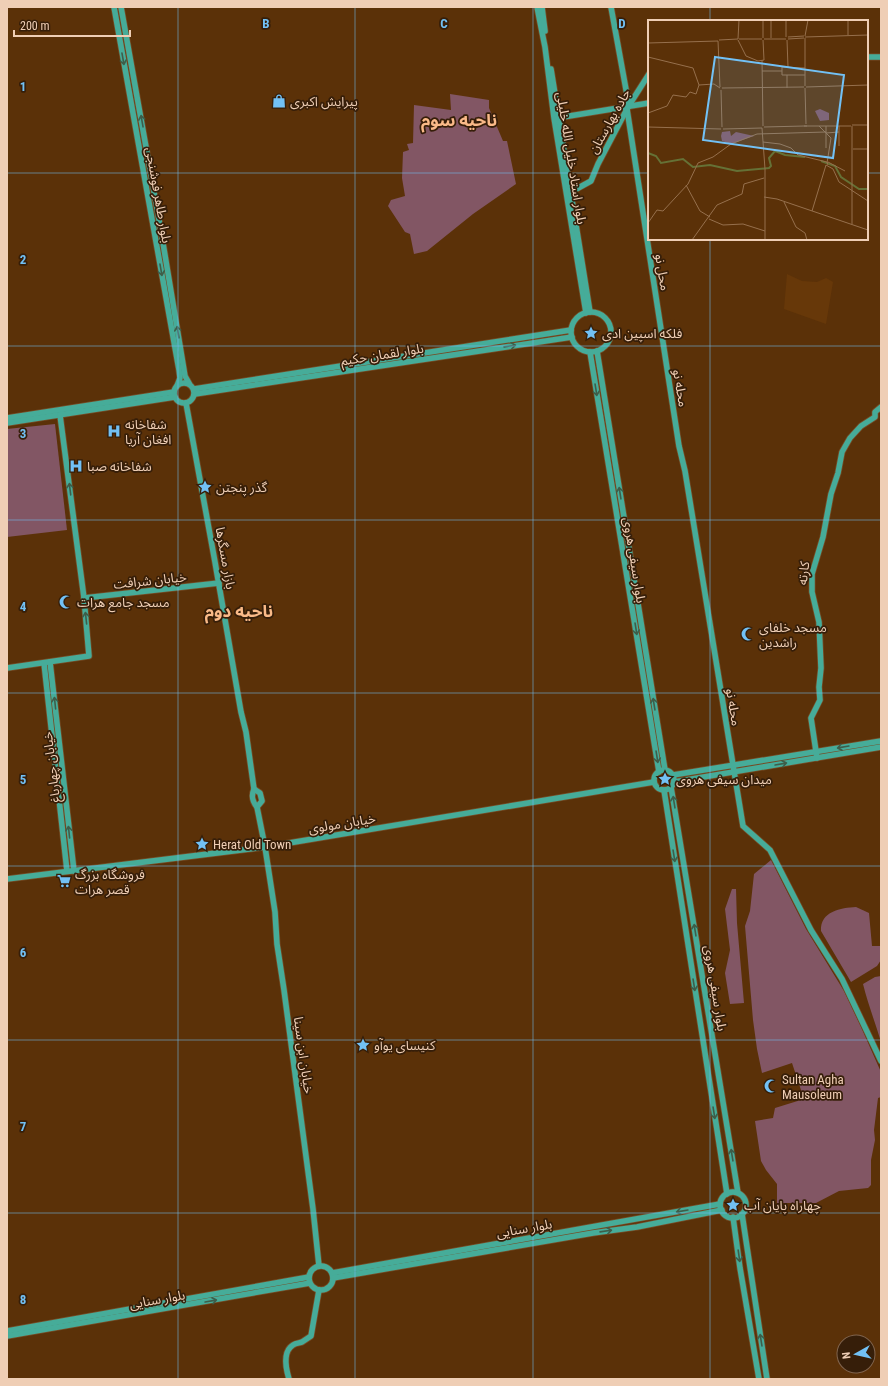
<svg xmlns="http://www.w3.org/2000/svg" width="888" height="1386" viewBox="0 0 888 1386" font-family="'Roboto Condensed','Noto Sans Arabic',sans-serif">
  <rect width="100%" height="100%" fill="#5b3108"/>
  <polygon fill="#673809" points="787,274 802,281 817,282 826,278 833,282 826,324 784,309"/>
  <g fill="#825664">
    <polygon points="450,94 489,100 489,108 503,141 507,141 516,184 473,214 427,251 414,254 410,234 405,232 388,206 391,200 405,196 402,178 403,152 409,150 407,144 413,143 414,105 451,110"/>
    <polygon points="55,424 67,530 7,537 7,429"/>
    <polygon points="771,860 806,929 844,991 861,1027 881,1072 881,1097 878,1098 874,1130 875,1140 871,1160 871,1185 868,1188 839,1191 816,1203 777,1203 777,1184 766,1170 761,1161 755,1121 773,1118 775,1108 804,1099 792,1063 762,1073 757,1049 753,1020 745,926 750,911 754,874"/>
    <polygon points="732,889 736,889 737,923 744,1003 730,1004 725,973 730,950 725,909"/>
    <path d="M856,907L869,913L872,946H880L881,960L877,966L851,982L821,931C820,911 841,908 856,907Z"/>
    <path d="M881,976V1042C875,1022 868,1004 863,984L875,977Z"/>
  </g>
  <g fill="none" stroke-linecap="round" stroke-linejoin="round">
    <g stroke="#764d27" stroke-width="7">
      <g id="secondary">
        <polyline points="114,7 179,370 180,378 177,386"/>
        <polyline points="121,7 161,231 185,376 189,383"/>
        <polyline points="537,7 545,47 554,118 586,313"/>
        <polyline points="542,7 545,31"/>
        <polyline points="611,7 629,106"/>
        <polyline points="867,57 881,57"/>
        <polyline points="551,69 590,312"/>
        <polyline points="627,109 679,446 685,471 743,826 770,850 811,930 842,979 881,1061"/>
        <polyline points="557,118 649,103"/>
        <polyline points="571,192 591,181 598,164 628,107 649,74"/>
        <circle cx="591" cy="332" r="20"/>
        <polyline points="597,351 665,770"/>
        <polyline points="590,352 659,772"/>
        <circle cx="184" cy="393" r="10"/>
        <polyline points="194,389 571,330"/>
        <polyline points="195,394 572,337"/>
        <path d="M186,403L215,562L241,712L246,732L254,789C251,796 252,801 257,807L265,847L275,912L277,944L284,990L313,1209L319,1266"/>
        <polyline points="7,418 174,392"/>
        <polyline points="7,423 175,397"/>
        <polyline points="84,598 219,583"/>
        <polyline points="50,662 74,871"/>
        <polyline points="44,663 67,871"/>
        <polyline points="7,668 89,656 84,598 60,415"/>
        <polyline points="817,758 811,718 820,700 819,687 821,668 819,622 812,592 812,574 823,537 831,494 838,473 842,452 850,438 861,426 875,417 875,412 881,407"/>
        <circle cx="664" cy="780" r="10"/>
        <polyline points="673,775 881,741"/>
        <polyline points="674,782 881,747"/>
        <polyline points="671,787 738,1193"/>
        <polyline points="254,789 260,793 262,801 257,807"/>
        <polyline points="664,790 727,1194"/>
        <polyline points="7,879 265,847 654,782"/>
        <circle cx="733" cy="1205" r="13"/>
        <polyline points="742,1214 767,1379"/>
        <polyline points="733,1217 740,1268 759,1379"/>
        <circle cx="321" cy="1278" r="12"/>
        <polyline points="332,1273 720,1204"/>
        <polyline points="333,1278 593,1233 637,1227 722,1210"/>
        <polyline points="7,1331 309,1277"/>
        <polyline points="7,1336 310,1283"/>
        <path d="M289,1379C286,1369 282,1352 293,1345C296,1343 300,1343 302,1342C305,1340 308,1338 311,1336L319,1290"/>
      </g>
    </g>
    <use href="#secondary" stroke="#46ac99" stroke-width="5.5"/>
  </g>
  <defs><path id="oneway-shaft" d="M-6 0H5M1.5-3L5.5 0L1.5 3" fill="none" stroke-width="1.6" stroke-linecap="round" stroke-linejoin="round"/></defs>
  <g stroke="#3d5e4a">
    <use href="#oneway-shaft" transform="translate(123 59) rotate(80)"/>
    <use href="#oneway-shaft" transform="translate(142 121) rotate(-100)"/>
    <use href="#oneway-shaft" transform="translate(161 270) rotate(80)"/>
    <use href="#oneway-shaft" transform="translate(178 332) rotate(-99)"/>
    <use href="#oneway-shaft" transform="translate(510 346) rotate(-8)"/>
    <use href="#oneway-shaft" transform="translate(596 390) rotate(81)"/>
    <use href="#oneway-shaft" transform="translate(70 489) rotate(-97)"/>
    <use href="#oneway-shaft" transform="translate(620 493) rotate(-99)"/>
    <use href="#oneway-shaft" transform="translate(86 618) rotate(-96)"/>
    <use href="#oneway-shaft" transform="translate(636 629) rotate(81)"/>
    <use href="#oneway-shaft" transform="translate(55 703) rotate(-96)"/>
    <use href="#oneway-shaft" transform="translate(654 704) rotate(-99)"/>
    <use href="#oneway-shaft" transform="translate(843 747) rotate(170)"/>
    <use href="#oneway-shaft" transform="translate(657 757) rotate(81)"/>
    <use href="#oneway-shaft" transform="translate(781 764) rotate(-10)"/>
    <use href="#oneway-shaft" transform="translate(674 802) rotate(-99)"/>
    <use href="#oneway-shaft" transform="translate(69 832) rotate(-96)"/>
    <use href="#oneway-shaft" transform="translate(674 856) rotate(81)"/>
    <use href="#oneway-shaft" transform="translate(695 930) rotate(-99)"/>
    <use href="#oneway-shaft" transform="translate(694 985) rotate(81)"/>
    <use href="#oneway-shaft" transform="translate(714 1113) rotate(81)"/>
    <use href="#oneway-shaft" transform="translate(732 1155) rotate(-99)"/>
    <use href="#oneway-shaft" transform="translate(682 1211) rotate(170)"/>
    <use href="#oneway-shaft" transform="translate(606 1231) rotate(-8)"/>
    <use href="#oneway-shaft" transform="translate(739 1256) rotate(82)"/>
    <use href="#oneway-shaft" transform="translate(211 1301) rotate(-10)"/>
    <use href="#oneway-shaft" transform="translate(761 1340) rotate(-99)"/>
  </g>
  <path fill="none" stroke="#72c1f5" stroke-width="1" stroke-opacity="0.55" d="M178,7V1379M355,7V1379M533,7V1379M710,7V21M7,173H649M867,173H881M710,239V1379M7,346H881M7,520H881M7,693H881M7,866H881M7,1040H881M7,1213H881"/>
  <defs>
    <g id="shop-bare" transform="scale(1.08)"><path d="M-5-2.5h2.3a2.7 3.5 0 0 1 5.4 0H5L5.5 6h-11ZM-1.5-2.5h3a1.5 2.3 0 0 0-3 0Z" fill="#72c1f5" stroke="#361e09" stroke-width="2.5" paint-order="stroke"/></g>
    <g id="sight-bare" transform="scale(1.08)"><path d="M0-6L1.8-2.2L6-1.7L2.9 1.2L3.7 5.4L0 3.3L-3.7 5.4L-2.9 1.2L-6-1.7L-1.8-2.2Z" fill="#72c1f5" stroke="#361e09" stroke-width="2.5" paint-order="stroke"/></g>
    <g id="hospital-bare" transform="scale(1.08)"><path d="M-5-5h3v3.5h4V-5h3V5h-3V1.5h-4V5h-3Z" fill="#72c1f5" stroke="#361e09" stroke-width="2.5" paint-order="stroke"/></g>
    <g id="mosque-bare" transform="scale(1.08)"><path d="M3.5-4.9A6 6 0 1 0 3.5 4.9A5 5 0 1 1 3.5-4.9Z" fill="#72c1f5" stroke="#361e09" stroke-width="2.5" paint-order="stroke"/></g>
    <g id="supermarket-bare" transform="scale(1.08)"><path d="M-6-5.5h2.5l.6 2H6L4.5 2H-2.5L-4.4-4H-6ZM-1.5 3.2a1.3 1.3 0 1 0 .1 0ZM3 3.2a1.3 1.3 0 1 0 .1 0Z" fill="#72c1f5" stroke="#361e09" stroke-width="2.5" paint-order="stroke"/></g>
  </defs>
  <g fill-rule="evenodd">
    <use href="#shop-bare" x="279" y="101"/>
    <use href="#sight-bare" x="591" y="333"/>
    <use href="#hospital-bare" x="114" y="431"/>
    <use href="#hospital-bare" x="76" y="466"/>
    <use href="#sight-bare" x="205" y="487"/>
    <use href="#mosque-bare" x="66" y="602"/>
    <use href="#mosque-bare" x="748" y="634"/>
    <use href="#sight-bare" x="665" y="779"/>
    <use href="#sight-bare" x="202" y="844"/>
    <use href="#supermarket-bare" x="64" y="881"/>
    <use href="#sight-bare" x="363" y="1045"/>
    <use href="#mosque-bare" x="771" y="1086"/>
    <use href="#sight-bare" x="733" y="1205"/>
  </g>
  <g text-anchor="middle" stroke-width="3.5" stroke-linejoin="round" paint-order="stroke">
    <g font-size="13" fill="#efceb5" stroke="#361e09" text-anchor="start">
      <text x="290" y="106">پیرایش اکبری</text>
      <text x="602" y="338">فلکه اسپین ادی</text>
      <text x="125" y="429">شفاخانه<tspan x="125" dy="15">افغان آریا</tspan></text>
      <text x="87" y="471">شفاخانه صبا</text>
      <text x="216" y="492">گذر پنجتن</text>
      <text x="77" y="607">مسجد جامع هرات</text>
      <text x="759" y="632">مسجد خلفای<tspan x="759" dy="15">راشدین</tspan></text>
      <text x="676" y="784">میدان سیفی هروی</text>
      <text x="213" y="849">Herat Old Town</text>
      <text x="75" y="879">فروشگاه بزرگ<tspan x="75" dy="15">قصر هرات</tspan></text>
      <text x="374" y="1050">کنیسای یوآو</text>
      <text x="782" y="1084">Sultan Agha<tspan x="782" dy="15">Mausoleum</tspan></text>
      <text x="744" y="1210">چهاراه پایان آب</text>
    </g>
    <g font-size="13" fill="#efceb5" stroke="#361e09">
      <text transform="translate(609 121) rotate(-61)" y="5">جاده بهارستان</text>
      <text transform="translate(572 158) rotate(81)" y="5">بلوار استاد خلیل الله خلیلی</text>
      <text transform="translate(159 195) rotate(80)" y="5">بلوار طاهر فوشنجی</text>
      <text transform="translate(663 272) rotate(81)" y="5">محل نو</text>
      <text transform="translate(382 354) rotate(-9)" y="5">بلوار لقمان حکیم</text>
      <text transform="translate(681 388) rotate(81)" y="5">محله نو</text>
      <text transform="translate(226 558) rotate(80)" y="5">بازار مسگرها</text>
      <text transform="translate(635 560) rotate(81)" y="5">بلوار سیفی هروی</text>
      <text transform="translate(803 573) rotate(-83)" y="5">کارته</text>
      <text transform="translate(150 580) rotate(-6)" y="5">خیابان شرافت</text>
      <text transform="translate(734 707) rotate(81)" y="5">محله نو</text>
      <text transform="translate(51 767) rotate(-97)" y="5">خیابان چهارباغ</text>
      <text transform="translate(342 823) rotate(-9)" y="5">خیابان مولوی</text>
      <text transform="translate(716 988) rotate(81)" y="5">بلوار سیفی هروی</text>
      <text transform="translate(304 1055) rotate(82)" y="5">خیابان ابن سینا</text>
      <text transform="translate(524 1228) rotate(-10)" y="5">بلوار سنایی</text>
      <text transform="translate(157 1299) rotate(-10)" y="5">بلوار سنایی</text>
    </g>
    <g font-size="17" font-weight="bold" fill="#faba88" stroke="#361e09">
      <text x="459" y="126">ناحیه سوم</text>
      <text x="239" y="617">ناحیه دوم</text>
    </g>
  </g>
  <g transform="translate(648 20)">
    <rect width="220" height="220" fill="#5b3108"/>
    <path d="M172,89L181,93V100L172,101L167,91ZM82,111L83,116L88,112L106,116L83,124L74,121L73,116L74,112Z" fill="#825664"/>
    <path fill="none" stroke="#657136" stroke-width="2" d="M0,133L8,136L13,143L35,139L45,147L62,145L89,151L121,148L123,146L121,138L127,131L137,135L157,137M173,141L187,146L193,157L211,169H220"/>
    <path fill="none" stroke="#96704d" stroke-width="1" d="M115,0V18M123,0V18M138,0V17M200,0V15M157,16L160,0M140,17L156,16M157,17L220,15M157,18V66M90,19L91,0M91,19H114M116,19H138M140,19L156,18M71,20L90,19M90,20L98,36L110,41L116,40L115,20M139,20L140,47M70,21L72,67M0,23L70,21M0,37L45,48L51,65M114,40L115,106M114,51H134M157,55H134V47L157,48M51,65L66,64L72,68M158,67L220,65M74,68L156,67M139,68V55M157,68L158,104M73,70L74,107M0,93L19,86L25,75L38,77L42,72L48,74L51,65M204,105H220M159,106H156H203M171,106L183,118L179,143M178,106V128M191,106V126M204,106V204M0,107L73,109M116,107L156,106M114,108L117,149M75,109L114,108M178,113L191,112M115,122L132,124L143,128L150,135L179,142L180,145M205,129H220M180,142L197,151M117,149V220M38,165L52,191L62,197M116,177L129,179L220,210M136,182L148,207L157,213L159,220M164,191L178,145L185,149L191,162L220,181M61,199L75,205L95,204L117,211M0,203L9,190L15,191L40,164L50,143L65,137L83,124L109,114L178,112M44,220L69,185L94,174L96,164L116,158"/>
    <path fill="#72c1f5" fill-opacity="0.15" stroke="#72c1f5" stroke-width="2" d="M67,37L196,55L185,138L55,120Z"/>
    <rect width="220" height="220" fill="none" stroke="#efceb5" stroke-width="2"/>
  </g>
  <g font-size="13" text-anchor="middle" font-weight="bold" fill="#72c1f5" stroke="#361e09" stroke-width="3.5" stroke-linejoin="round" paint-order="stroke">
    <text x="266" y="28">B</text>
    <text x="444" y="28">C</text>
    <text x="622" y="28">D</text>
    <text x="23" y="91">1</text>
    <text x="23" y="264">2</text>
    <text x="23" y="438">3</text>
    <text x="23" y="611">4</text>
    <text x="23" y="784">5</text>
    <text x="23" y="957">6</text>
    <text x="23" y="1131">7</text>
    <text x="23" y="1304">8</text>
  </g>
  <rect width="888" height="1386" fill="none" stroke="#efceb5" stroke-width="16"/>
  <g transform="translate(856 1354) rotate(262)"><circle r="19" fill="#361e09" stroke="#80644e"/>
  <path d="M0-3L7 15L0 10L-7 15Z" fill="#72c1f5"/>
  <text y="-6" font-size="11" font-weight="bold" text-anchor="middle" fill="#efceb5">N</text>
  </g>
  <path d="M14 30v6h116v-6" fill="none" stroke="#efceb5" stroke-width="2"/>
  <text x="20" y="30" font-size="12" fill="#efceb5" stroke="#361e09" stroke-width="3" paint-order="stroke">200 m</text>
</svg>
